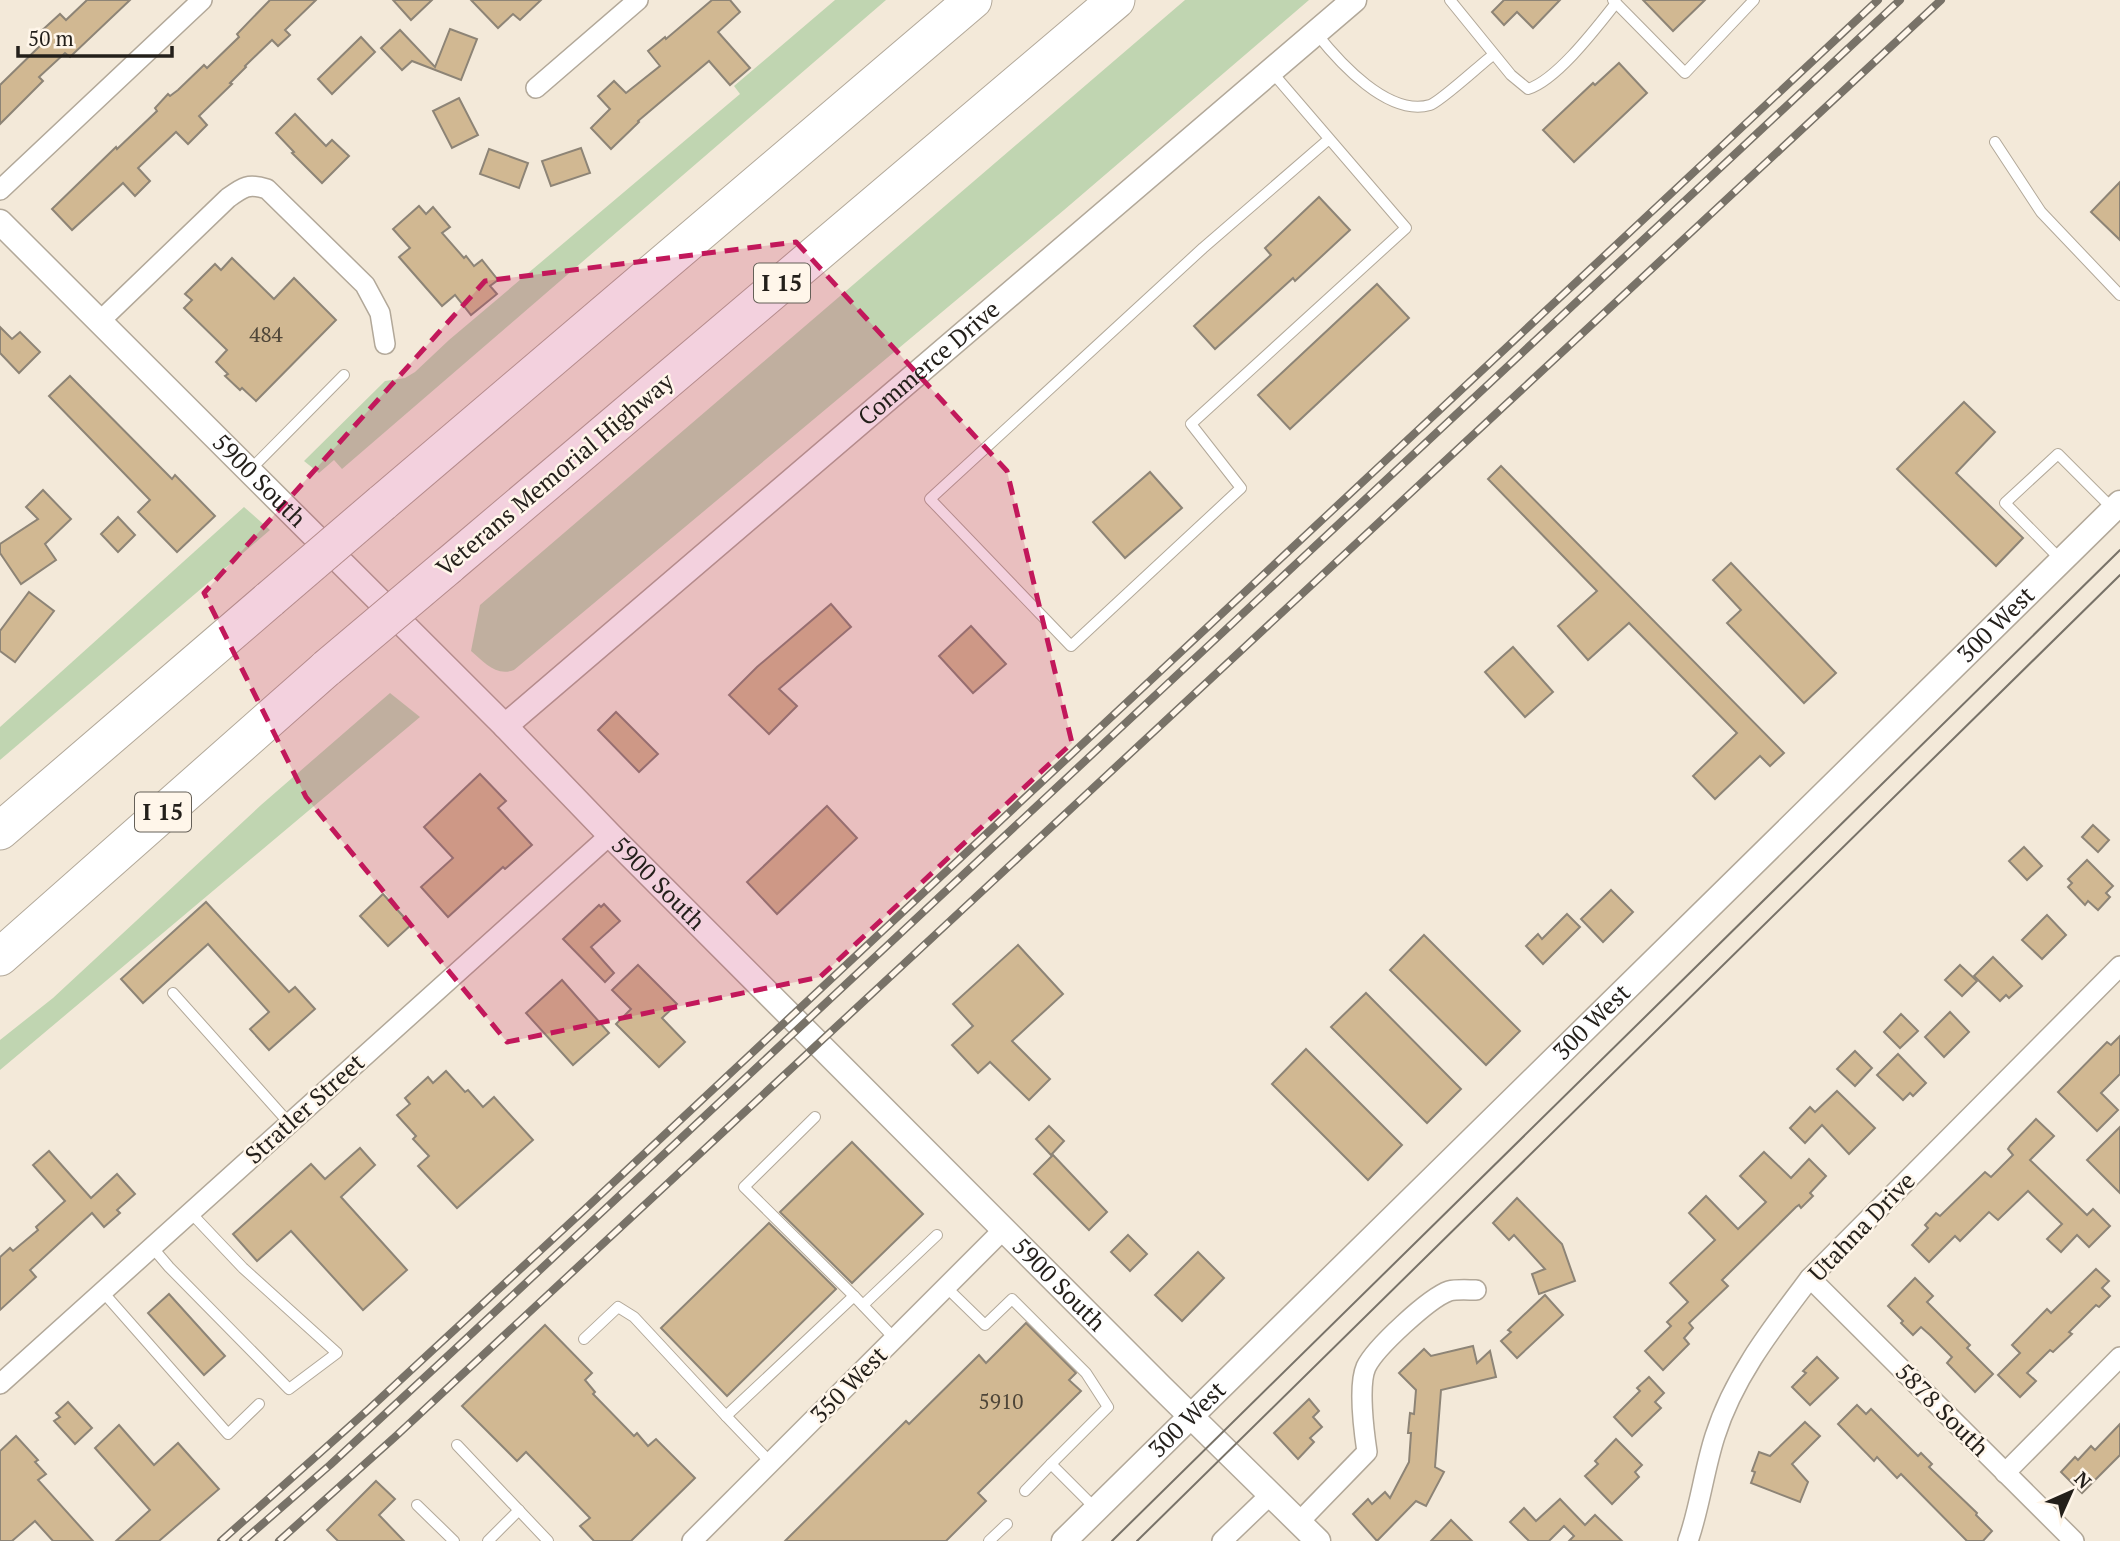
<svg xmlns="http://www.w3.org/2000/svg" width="2120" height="1541" viewBox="0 0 2120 1541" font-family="'PT Serif',serif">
  <rect width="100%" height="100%" fill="#f3e9d9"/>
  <g fill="#c0d5b1">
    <polygon points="835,0 886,0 342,469 334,460 319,473 304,461 385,381 405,378 415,372 449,340 740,94 734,86"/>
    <path d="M1185,0H1309L1064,210L514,670C496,677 484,662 471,651L480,605Z"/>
    <polygon points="244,507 270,530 0,760 0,727"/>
    <polygon points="390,693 420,717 0,1070 0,1040 53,998 261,805"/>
  </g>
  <g fill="#d1b892" stroke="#8d8476" stroke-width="2">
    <polygon points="87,0 130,0 70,57 65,53 39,77 43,81 0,124 0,85 45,41 38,34 60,14 66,20"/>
    <polygon points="270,0 316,0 285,30 290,35 278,46 272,40 245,66 246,67 230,83 232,84 199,116 207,125 188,144 176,132 138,168 150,181 135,196 123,183 72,230 52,209 116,147 117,149 157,111 155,108 168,94 170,96 178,90 204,65 207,68 239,37 237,34"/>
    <polygon points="393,0 432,0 411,20"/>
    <polygon points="471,0 541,0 520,20 513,14 498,28"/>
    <polygon points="712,0 730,0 740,12 718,32 750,68 730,85 709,61 638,121 639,122 611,149 591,128 610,109 598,96 614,81 626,93 660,66 648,51 665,37 666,39"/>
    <polygon points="1504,0 1560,0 1533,28 1517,12 1504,25 1492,12"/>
    <polygon points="1643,0 1705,0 1673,31"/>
    <polygon points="450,29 477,39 461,80 412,61 402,70 381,48 400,30 435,67"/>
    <polygon points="361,37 375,52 332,94 318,79"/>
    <polygon points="1619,63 1647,93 1574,162 1543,130 1593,83 1595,85"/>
    <polygon points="459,98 478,135 452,148 433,111"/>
    <polygon points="295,114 326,146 332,140 349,156 322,183 292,153 294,152 276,133"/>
    <polygon points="581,148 590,173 551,186 542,161"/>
    <polygon points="489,149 528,163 519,188 480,174"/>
    <polygon points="2120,182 2120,240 2091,212"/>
    <polygon points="1319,197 1350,230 1295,281 1293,278 1215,349 1194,326 1271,255 1265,248"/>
    <polygon points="419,206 426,214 433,207 450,227 442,233 464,258 466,256 474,266 482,260 498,280 490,286 497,294 471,315 455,295 442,306 399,257 410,248 393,229"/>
    <polygon points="232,258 274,299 294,278 336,320 256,401 242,388 240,390 225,376 228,374 216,362 227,350 184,308 192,300 185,294 215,264 221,270"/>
    <polygon points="1377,284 1409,318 1290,429 1258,395"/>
    <polygon points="0,327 12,339 20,332 40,352 19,373 0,353"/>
    <polygon points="70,376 172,479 175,475 215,516 177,552 138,512 150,500 49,396"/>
    <polygon points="1964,402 1995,432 1956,473 2023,538 1996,566 1897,469"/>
    <polygon points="1501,466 1784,753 1770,766 1760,756 1715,799 1693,776 1737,733 1629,623 1588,660 1558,626 1597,591 1488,479"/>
    <polygon points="1150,472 1182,508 1125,558 1093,522"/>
    <polygon points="43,490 71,519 45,544 56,560 21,584 0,553 0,544 38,519 26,507"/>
    <polygon points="118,517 135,535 118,552 101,534"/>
    <polygon points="1731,563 1836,673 1804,703 1727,623 1741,610 1713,580"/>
    <polygon points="29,592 54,611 15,662 0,651 0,631"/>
    <polygon points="831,604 851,627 779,689 797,706 769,734 729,695 757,667"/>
    <polygon points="971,626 1006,664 973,693 939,656"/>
    <polygon points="1513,647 1553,692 1525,717 1485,672"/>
    <polygon points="616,712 658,754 639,772 598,730"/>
    <polygon points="480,774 506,801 498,808 532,845 505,869 503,867 448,917 421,887 453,858 424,827"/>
    <polygon points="827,806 857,838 777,914 747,882"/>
    <polygon points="2093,825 2109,840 2098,852 2082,837"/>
    <polygon points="2024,847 2042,866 2027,880 2009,861"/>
    <polygon points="2087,860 2113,886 2106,893 2110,897 2098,910 2088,901 2085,905 2068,887 2072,883 2068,879"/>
    <polygon points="1611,890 1633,912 1603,942 1581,919"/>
    <polygon points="383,894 411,925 388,946 360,916"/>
    <polygon points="206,902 289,992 295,987 315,1009 269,1050 250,1029 269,1012 208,944 143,1003 121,979"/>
    <polygon points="604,904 620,921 591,947 614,973 605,982 563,939 599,905 601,907"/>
    <polygon points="1567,914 1580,927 1543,964 1526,946 1538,934 1542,939"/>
    <polygon points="2047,915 2066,935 2042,959 2022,940"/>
    <polygon points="1424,935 1520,1031 1486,1065 1390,970"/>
    <polygon points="1018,945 1063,994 1012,1041 1050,1079 1029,1100 990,1062 978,1073 952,1045 973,1026 953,1004"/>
    <polygon points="1993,957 2022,986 2009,998 2006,995 2000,1001 1974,976"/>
    <polygon points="638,965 677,1004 662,1018 685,1042 659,1067 616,1024 631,1009 612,990"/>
    <polygon points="1960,965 1977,981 1962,996 1945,980"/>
    <polygon points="562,980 609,1033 573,1065 526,1013"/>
    <polygon points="1366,993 1461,1089 1427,1123 1331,1027"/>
    <polygon points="1950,1012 1969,1032 1944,1057 1925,1037"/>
    <polygon points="1901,1014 1918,1031 1900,1048 1884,1032"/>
    <polygon points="2120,1036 2120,1074 2101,1093 2118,1110 2097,1131 2058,1092 2107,1042 2111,1045"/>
    <polygon points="1306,1049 1402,1145 1368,1180 1272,1084"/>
    <polygon points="1855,1051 1872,1068 1855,1086 1837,1069"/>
    <polygon points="1898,1054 1926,1083 1913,1096 1910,1093 1903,1100 1877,1075"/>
    <polygon points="446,1071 465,1092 468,1090 483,1107 494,1097 533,1140 457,1208 418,1166 429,1156 413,1139 416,1136 397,1115 410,1104 405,1098 428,1077 433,1083"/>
    <polygon points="1837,1091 1875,1128 1849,1154 1822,1125 1805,1143 1790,1128 1810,1107 1815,1112"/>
    <polygon points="2036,1119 2054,1136 2030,1160 2087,1215 2093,1209 2110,1226 2089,1247 2077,1235 2061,1252 2047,1239 2062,1224 2028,1191 1998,1220 1989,1212 1960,1241 1955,1236 1929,1262 1912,1245 1928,1228 1925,1225 1936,1213 1940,1216 1985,1172 1991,1177 2013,1155 2008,1149 2010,1146"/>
    <polygon points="1049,1126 1064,1141 1051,1155 1036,1139"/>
    <polygon points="2120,1127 2120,1193 2087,1160"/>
    <polygon points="852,1142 923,1214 852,1283 780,1212"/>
    <polygon points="360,1148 375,1165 341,1197 407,1270 363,1310 291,1231 257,1261 233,1234 311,1164 325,1179"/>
    <polygon points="49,1151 91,1198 117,1174 135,1194 117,1210 120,1213 104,1227 92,1213 30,1270 36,1277 0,1310 0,1257 10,1248 13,1251 38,1230 36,1227 65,1201 33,1165"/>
    <polygon points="1764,1152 1791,1178 1809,1159 1826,1176 1810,1193 1813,1196 1801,1208 1799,1205 1796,1207 1722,1280 1728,1286 1689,1323 1693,1328 1684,1338 1689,1344 1663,1370 1645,1351 1671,1326 1667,1322 1688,1302 1670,1283 1715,1240 1689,1213 1706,1196 1738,1229 1766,1202 1740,1176"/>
    <polygon points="1053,1155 1107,1212 1089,1230 1034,1174"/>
    <polygon points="1517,1198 1562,1244 1575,1281 1539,1294 1532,1274 1545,1269 1514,1235 1509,1240 1493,1223"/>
    <polygon points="769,1223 836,1289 727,1396 661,1328"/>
    <polygon points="1128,1235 1147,1254 1130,1271 1111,1252"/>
    <polygon points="1198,1252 1224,1278 1182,1321 1155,1295"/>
    <polygon points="2096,1269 2109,1281 2102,1288 2110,1296 2099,1307 2096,1305 2069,1332 2072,1334 2053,1352 2050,1350 2027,1373 2036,1381 2020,1397 1998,1375 2020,1353 2012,1345 2047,1309 2051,1313"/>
    <polygon points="1915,1278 1933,1296 1927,1302 1970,1345 1967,1348 1993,1374 1975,1392 1947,1363 1952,1357 1930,1335 1921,1327 1913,1335 1901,1323 1903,1321 1888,1306"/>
    <polygon points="169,1294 225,1356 204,1375 148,1313"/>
    <polygon points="1545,1295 1563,1315 1517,1358 1501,1341 1511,1332 1508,1330"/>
    <polygon points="1026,1323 1076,1373 1069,1380 1081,1391 978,1493 986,1501 946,1541 785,1541 906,1421 909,1424 979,1355 986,1363"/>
    <polygon points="545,1325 592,1373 585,1380 595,1392 593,1394 634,1436 637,1433 648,1446 656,1439 695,1478 631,1541 594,1541 580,1526 590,1518 526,1452 517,1461 462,1406"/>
    <polygon points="1473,1346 1477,1363 1490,1351 1496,1377 1441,1390 1435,1467 1444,1472 1426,1506 1416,1501 1377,1541 1353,1514 1368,1499 1372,1504 1385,1492 1390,1498 1409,1462 1411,1433 1408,1433 1410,1413 1414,1414 1416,1390 1399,1373 1424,1349 1431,1356"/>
    <polygon points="1817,1357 1838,1378 1810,1405 1792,1387 1806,1373 1803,1371"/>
    <polygon points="1649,1377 1664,1393 1655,1402 1661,1408 1632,1436 1614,1417 1640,1391 1637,1388"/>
    <polygon points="1309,1399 1319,1411 1313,1417 1322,1427 1310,1438 1314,1442 1298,1459 1274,1433"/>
    <polygon points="68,1402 92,1428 75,1444 54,1421 60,1417 56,1413"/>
    <polygon points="1857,1405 1866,1414 1871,1409 1918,1456 1921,1453 1932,1464 1929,1467 1977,1513 1976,1515 1992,1531 1983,1541 1967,1541 1901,1474 1897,1478 1877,1457 1874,1461 1838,1424"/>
    <polygon points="1805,1422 1820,1436 1792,1464 1808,1482 1800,1502 1751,1483 1755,1472 1752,1471 1759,1452 1770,1456"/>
    <polygon points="2120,1424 2120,1455 2082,1493 2061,1472 2075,1457 2078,1460 2091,1446 2095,1450"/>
    <polygon points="119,1425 154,1465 178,1443 219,1489 159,1541 116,1541 150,1510 95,1448"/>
    <polygon points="16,1436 38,1460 35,1462 46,1474 38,1480 93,1541 53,1541 35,1521 12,1541 0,1541 0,1451"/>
    <polygon points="1616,1439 1642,1465 1635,1472 1639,1477 1612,1504 1585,1476 1598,1464 1595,1461"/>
    <polygon points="376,1481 395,1499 379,1515 404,1541 338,1541 327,1530"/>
    <polygon points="1560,1499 1585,1525 1595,1515 1622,1541 1569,1541 1574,1536 1564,1526 1549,1541 1529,1541 1510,1522 1524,1508 1536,1521"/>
    <polygon points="1451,1520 1472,1541 1431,1541"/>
  </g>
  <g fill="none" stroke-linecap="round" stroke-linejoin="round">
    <g stroke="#b2a899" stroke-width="12">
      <g id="service">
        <path d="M1450,0L1511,75L1528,89C1557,80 1597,27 1616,3"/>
        <polyline points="1613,0 1685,73 1754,0"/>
        <path d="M1316,33C1339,62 1388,117 1430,105C1440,102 1481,64 1493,55"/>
        <polyline points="1271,71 1406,228 1191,424 1241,488 1071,646 930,499 1203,248 1329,139"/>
        <polyline points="1995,142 2041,212 2120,295"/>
        <polyline points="249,471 344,375"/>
        <polyline points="2061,560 2005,503 2058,454 2113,509"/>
        <polyline points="173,993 289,1123"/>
        <polyline points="815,1117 744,1187 854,1296"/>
        <polyline points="152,1247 169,1267 289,1389 337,1353 243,1268 190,1212"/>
        <polyline points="947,1288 985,1325 1012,1299 1086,1373 1108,1407 1051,1464"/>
        <polyline points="102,1291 228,1434 259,1404"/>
        <polyline points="863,1305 937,1235"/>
        <polyline points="584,1339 618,1307 634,1317 726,1416"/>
        <polyline points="457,1445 548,1541"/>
        <polyline points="771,1463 726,1416 854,1296 895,1339"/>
        <polyline points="1025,1491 1051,1464 1096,1509"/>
        <polyline points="417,1505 454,1541"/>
        <polyline points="488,1541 519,1510"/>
        <polyline points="989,1541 1007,1524"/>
      </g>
    </g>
    <g stroke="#b2a899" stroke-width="22">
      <g id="minor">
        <polyline points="536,88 638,0"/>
        <polyline points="0,190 202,0"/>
        <path d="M99,322L228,198C243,187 248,183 267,189L365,285L380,313L385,344"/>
        <polyline points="1810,1278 2074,1541"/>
        <polyline points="0,1384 610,835"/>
        <polyline points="2005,1473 2120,1357"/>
        <path d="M1299,1522L1367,1452C1364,1432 1358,1385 1366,1367C1375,1348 1429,1298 1449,1291C1457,1289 1468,1290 1476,1290"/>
        <polyline points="692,1541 1004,1229"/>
        <polyline points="1222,1541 1271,1494"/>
        <path d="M1688,1541C1700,1507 1704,1470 1715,1436C1734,1376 1773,1327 1810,1278L2120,966"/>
      </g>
    </g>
    <g stroke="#b2a899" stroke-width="27">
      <g id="tertiary">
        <path id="s1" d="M0,222L505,726L610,835L1161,1387L1318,1541"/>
        <path id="s2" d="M505,726L1354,0"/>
        <path id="s3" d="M1064,1541L2120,503"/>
      </g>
    </g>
    <g stroke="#b2a899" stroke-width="39">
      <g id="motorway">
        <polyline points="382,503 973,0"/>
        <polyline points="448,566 1116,0"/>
        <polyline points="0,831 270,599"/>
        <polyline points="0,957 327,668"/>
      </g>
    </g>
    <use href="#service" stroke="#fff" stroke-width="10"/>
    <use href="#minor" stroke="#fff" stroke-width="19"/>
    <use href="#tertiary" stroke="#fff" stroke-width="24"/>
    <use href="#motorway" stroke="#fff" stroke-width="37"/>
    <g stroke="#787268" stroke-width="2">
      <polyline points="1112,1541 2120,550"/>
      <polyline points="1137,1541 2120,575"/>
    </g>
    <g stroke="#787268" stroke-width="8">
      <g id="rail">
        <polyline points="221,1541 369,1409 583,1211 1878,0"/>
        <polyline points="243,1541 330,1465 452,1352 1900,0"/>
        <polyline points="279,1541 396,1436 1941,0"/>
      </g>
    </g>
    <use href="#rail" stroke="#fff6ea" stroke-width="5" stroke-dasharray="16" stroke-linecap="butt"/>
    <g stroke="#b2a899" stroke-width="39" stroke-linecap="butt">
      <g id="motorway-bridge">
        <polyline points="270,599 382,503"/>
        <polyline points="327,668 448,566"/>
      </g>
    </g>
    <use href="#motorway-bridge" stroke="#fff" stroke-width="37"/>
  </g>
  <path fill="#c2185b" fill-opacity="0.2" stroke="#c2185b" stroke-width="5" stroke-dasharray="14 9" stroke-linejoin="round" d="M796,242L1007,471L1072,743L820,977L507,1042L306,797L204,593L485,281Z"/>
  <g text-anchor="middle" stroke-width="5" stroke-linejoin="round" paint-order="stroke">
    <g font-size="21" fill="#4e4538">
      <text x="266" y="342">484</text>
      <text x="1001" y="1409">5910</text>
    </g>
    <g fill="#fff6ea" stroke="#656058" stroke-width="2">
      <rect x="754" y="263.5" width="56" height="39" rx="5"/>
      <rect x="135" y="792.5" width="56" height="39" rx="5"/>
    </g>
    <g font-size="23" font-weight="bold" fill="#231f1a">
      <text x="782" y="291">I 15</text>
      <text x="163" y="820">I 15</text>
    </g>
    <g font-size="24" fill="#231f1a" stroke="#fff6ea">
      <text dy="8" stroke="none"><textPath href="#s2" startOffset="558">Commerce Drive</textPath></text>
      <text transform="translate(555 475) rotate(-40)" y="8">Veterans Memorial Highway</text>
      <text dy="8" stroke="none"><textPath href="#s1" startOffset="366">5900 South</textPath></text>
      <text dy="8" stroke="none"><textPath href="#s3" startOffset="1307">300 West</textPath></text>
      <text dy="8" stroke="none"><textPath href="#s1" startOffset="933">5900 South</textPath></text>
      <text dy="8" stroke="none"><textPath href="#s3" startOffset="740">300 West</textPath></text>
      <text transform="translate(305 1109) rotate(-42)" y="8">Stratler Street</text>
      <text transform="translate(1862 1227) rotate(-46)" y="8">Utahna Drive</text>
      <text dy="8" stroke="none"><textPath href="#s1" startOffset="1500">5900 South</textPath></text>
      <text transform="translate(849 1385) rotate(-45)" y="8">350 West</text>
      <text transform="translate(1942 1410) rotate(45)" y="8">5878 South</text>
      <text dy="8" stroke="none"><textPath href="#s3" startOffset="173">300 West</textPath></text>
    </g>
  </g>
  <g transform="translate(2071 1492) rotate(45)" stroke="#fff6ea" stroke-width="5" paint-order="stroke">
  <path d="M0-5L12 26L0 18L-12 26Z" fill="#231f1a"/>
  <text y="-10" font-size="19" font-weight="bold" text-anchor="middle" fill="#231f1a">N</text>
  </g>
  <path d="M18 46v10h154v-10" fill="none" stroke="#231f1a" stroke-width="3.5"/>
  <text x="28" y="46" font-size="21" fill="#231f1a" stroke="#fff6ea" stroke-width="5" paint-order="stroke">50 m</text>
</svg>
